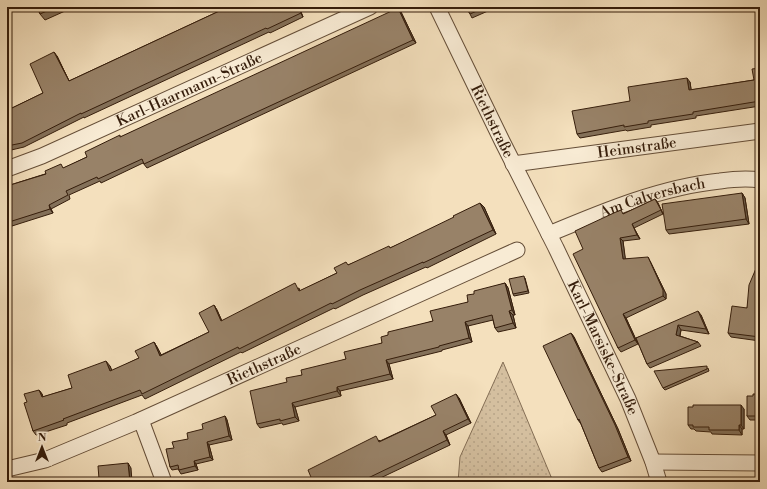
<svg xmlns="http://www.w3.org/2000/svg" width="767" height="489" viewBox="0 0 767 489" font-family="'Libre Bodoni',serif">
  <defs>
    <pattern id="park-dots" width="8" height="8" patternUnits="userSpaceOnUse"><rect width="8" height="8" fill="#d4bf9f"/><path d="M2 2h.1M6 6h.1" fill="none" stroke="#b7a488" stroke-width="1.8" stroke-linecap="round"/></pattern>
  </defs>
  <rect width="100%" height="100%" fill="#f4e0bd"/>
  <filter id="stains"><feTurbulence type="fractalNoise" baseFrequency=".005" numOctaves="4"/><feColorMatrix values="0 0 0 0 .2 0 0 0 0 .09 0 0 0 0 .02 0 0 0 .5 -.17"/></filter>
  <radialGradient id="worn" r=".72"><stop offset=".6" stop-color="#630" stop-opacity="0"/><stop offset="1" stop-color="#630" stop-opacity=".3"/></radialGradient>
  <polygon fill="url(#park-dots)" stroke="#846e55" points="503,362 552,479 552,482 458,482 460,457"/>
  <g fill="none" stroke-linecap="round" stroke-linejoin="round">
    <g stroke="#654e38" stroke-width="17">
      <g id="minor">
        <path id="s1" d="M437,7L502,141L556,248L628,399L653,462L659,482"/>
        <path id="s2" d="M513,164L760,131"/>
        <path id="s3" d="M7,169L42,156L370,7"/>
        <path id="s4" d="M549,234C604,211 661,187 720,181C734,179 747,178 760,180"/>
        <polyline points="141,420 164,482"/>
        <polyline points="653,462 760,463"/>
        <path id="s5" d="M7,469L45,460L136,422L517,250"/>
      </g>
    </g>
    <use href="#minor" stroke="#f8ebd4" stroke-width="15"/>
  </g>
  <g fill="#837059" stroke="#351d0b">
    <polygon points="7,7 10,7 11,10 7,12"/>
    <polygon points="37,7 74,7 45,20 40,14"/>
    <polygon points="228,7 299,7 303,17 270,33 269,32 84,118 84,117 24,147 7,151 7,110 10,109 43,93 57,56 69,81"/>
    <polygon points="466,7 497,7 472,18 470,14"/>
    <polygon points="401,12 416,43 147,168 143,163 101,183 100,181 69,195 70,199 51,209 53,213 12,226 11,225 7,225 7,186 64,168 87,157 121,137"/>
    <polygon points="760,68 760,106 696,116 696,118 651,125 651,127 627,131 626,130 580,138 577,134 630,101 690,82 691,90 754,80"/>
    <polygon points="742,193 745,198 749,224 669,234 666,230"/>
    <polygon points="655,199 658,203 663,214 634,228 640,239 623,241 625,259 650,261 666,294 666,299 626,318 638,344 621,352 618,348 583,249 623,214"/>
    <polygon points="484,207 496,234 427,268 426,267 363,295 335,309 334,308 242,353 241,352 145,399 142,395 67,423 67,425 36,435 33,431 27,402 39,390 42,394 43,397 72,388 110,366 112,371 139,358 154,342 157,347 161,355 209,332 214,305 217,310 222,321 299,288 300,291 337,273 348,265 390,248"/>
    <polygon points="760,259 760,341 731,337 728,333 747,308"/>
    <polygon points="525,278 529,293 514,296 513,294"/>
    <polygon points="505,283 508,288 515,315 513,315 516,328 498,332 495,328 493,320 468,326 472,342 442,350 442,351 389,364 393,379 340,391 341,396 295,407 299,421 283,425 282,423 260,428 257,424 287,382 302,375 346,359 382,343 388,335 433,321 468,302 474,294"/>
    <polygon points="701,315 709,334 681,330 680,336 698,342 701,346 650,368 647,364 636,338"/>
    <polygon points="571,333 574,337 618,429 631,461 602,472 599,468 581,424 578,420"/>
    <polygon points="708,368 709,371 665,390 663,388"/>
    <polygon points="760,394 760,420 750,420 747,416 753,396"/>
    <polygon points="459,398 471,423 446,435 450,445 372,482 313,482 379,440 380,441 436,415"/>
    <polygon points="744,409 744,429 742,429 742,435 712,434 711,432 696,431 694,429 691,429 688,425"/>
    <polygon points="225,416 227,420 232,440 209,445 213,460 196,464 198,470 181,474 178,469 172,470 170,467 174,448"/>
  </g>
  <g fill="#6a5b49" stroke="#351d0b">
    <polygon points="298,7 299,7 303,17"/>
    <polygon points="398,8 401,12 416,43 413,40"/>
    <polygon points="54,52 57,56 71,85 69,81"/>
    <polygon points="687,78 690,82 692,95 689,90"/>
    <polygon points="742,193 745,198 749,224 746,219"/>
    <polygon points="655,199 658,203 663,214 661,210"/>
    <polygon points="480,203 484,207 496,234 493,230"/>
    <polygon points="49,205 53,213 50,209"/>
    <polygon points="632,224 634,228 640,239 637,235"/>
    <polygon points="620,238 623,241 626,263 623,259"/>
    <polygon points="648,257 650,261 666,294 666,299 663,296"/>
    <polygon points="505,283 508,288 515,315 512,310"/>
    <polygon points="214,305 217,310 224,326 221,321"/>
    <polygon points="509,311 513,315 516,328 513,323"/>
    <polygon points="698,311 701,315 709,334 706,329"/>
    <polygon points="623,314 626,318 638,344 635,340"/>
    <polygon points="465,322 468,326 472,342 469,338"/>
    <polygon points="678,325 681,330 679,339 676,335"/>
    <polygon points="571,333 574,337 618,429 631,461 628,457"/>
    <polygon points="154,342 157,347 164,360 160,356"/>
    <polygon points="386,360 389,364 393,379 390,374"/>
    <polygon points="106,361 110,366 114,376 110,371"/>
    <polygon points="337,387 340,391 341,396 337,391"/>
    <polygon points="39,390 42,394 45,402 42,397"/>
    <polygon points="456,394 459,398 471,423 468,419"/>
    <polygon points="292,403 295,407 299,421 295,417"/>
    <polygon points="741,405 744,409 744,429 741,425"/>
    <polygon points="225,416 227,420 232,440 229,436"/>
    <polygon points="739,425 742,429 742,435 739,430"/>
    <polygon points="443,431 446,435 450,445 447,440"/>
    <polygon points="207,442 209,445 213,460 210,457"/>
    <polygon points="194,461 196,464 198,470 195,466"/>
    <polygon points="128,463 131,468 132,482 130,482"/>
  </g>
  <g fill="#988268" stroke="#351d0b">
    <polygon points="37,7 56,7 40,14"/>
    <polygon points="228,7 298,7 301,13 267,29 266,28 81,114 81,113 22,143 7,146 7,110 10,109 43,93 30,64 54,52 69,81"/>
    <polygon points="466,7 486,7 470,14"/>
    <polygon points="398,8 413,40 144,164 142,159 98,179 97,177 66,191 68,195 49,205 50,209 9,222 9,221 7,221 7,186 46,174 45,171 61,164 63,168 87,157 85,152 120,135 120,137"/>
    <polygon points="760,68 760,101 693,112 693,114 648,121 648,123 624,127 624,125 577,134 572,111 630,101 628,87 687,78 689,90 754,80 752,69"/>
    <polygon points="742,193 746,219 666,230 662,204"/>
    <polygon points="655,199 661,210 632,224 637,235 620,238 623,259 648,257 663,290 663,296 623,314 635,340 618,348 573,254 583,249 575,231 616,212 621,210 623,214"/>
    <polygon points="480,203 493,230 423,263 423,262 360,290 332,304 331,303 239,349 238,347 142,394 140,390 63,419 64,420 33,431 24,403 27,402 24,394 39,390 42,397 72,388 68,375 106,361 110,371 139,358 135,351 154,342 160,356 209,332 199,313 214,305 221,321 295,283 299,291 337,273 334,268 346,262 348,265 389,246 390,248 454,217 453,216"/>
    <polygon points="760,259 760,337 728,333 732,306 747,308 749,285"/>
    <polygon points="524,276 528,291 513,294 509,279"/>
    <polygon points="505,283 512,310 509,311 513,323 495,328 492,315 465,322 469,338 439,346 439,347 386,360 390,374 337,387 337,391 292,403 295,417 280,421 280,419 257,424 250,391 287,382 286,378 302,375 301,370 346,359 344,352 382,343 381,337 388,335 388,332 433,321 430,311 468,302 467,295 474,294 474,291"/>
    <polygon points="698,311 706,329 678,325 676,335 698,342 647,364 636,338"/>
    <polygon points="571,333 615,425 628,457 599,468 579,419 578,420 543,346"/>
    <polygon points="707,366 707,369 663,388 654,371"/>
    <polygon points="456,394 468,419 443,431 447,440 366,479 366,478 358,482 313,482 308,470 376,436 379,442 436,415 431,406"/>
    <polygon points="753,394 760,394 760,416 747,416 747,396 753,396"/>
    <polygon points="693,405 741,405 741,425 739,425 739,430 709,430 709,427 693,427 693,425 688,425 688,407 693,407"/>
    <polygon points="225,416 229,436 207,442 210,457 194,461 195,466 179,470 178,465 170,467 166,449 174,448 172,442 188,439 187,433 203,429 202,424"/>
    <polygon points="128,463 130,482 62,482 99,479 98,466"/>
    <rect x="685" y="480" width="30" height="2"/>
  </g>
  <g text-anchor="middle" stroke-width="4" stroke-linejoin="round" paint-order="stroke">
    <g font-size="15" fill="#351d0b" stroke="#f8ebd4">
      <text dy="5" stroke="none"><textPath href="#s3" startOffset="199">Karl-Haarmann-Straße</textPath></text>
      <text dy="5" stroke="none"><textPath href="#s1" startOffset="127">Riethstraße</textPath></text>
      <text dy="5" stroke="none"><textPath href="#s2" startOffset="125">Heimstraße</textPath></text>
      <text dy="5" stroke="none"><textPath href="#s4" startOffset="110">Am Calversbach</textPath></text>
      <text dy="5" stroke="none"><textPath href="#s1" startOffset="379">Karl-Marsiske-Straße</textPath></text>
      <text dy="5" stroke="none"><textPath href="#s5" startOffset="278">Riethstraße</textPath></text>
    </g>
  </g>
  <rect width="767" height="489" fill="none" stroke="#f4e0bd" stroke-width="24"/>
  <rect x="8" y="8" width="751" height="473" fill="none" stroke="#351d0b" stroke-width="2"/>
  <rect x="12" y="12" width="743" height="465" fill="none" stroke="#351d0b"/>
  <g transform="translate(42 447)" stroke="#f8ebd4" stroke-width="3" paint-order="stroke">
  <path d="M0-3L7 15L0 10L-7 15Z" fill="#351d0b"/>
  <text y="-6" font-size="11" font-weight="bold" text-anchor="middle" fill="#351d0b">N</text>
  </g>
  <rect width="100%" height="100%" filter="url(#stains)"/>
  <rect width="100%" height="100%" fill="url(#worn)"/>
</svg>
